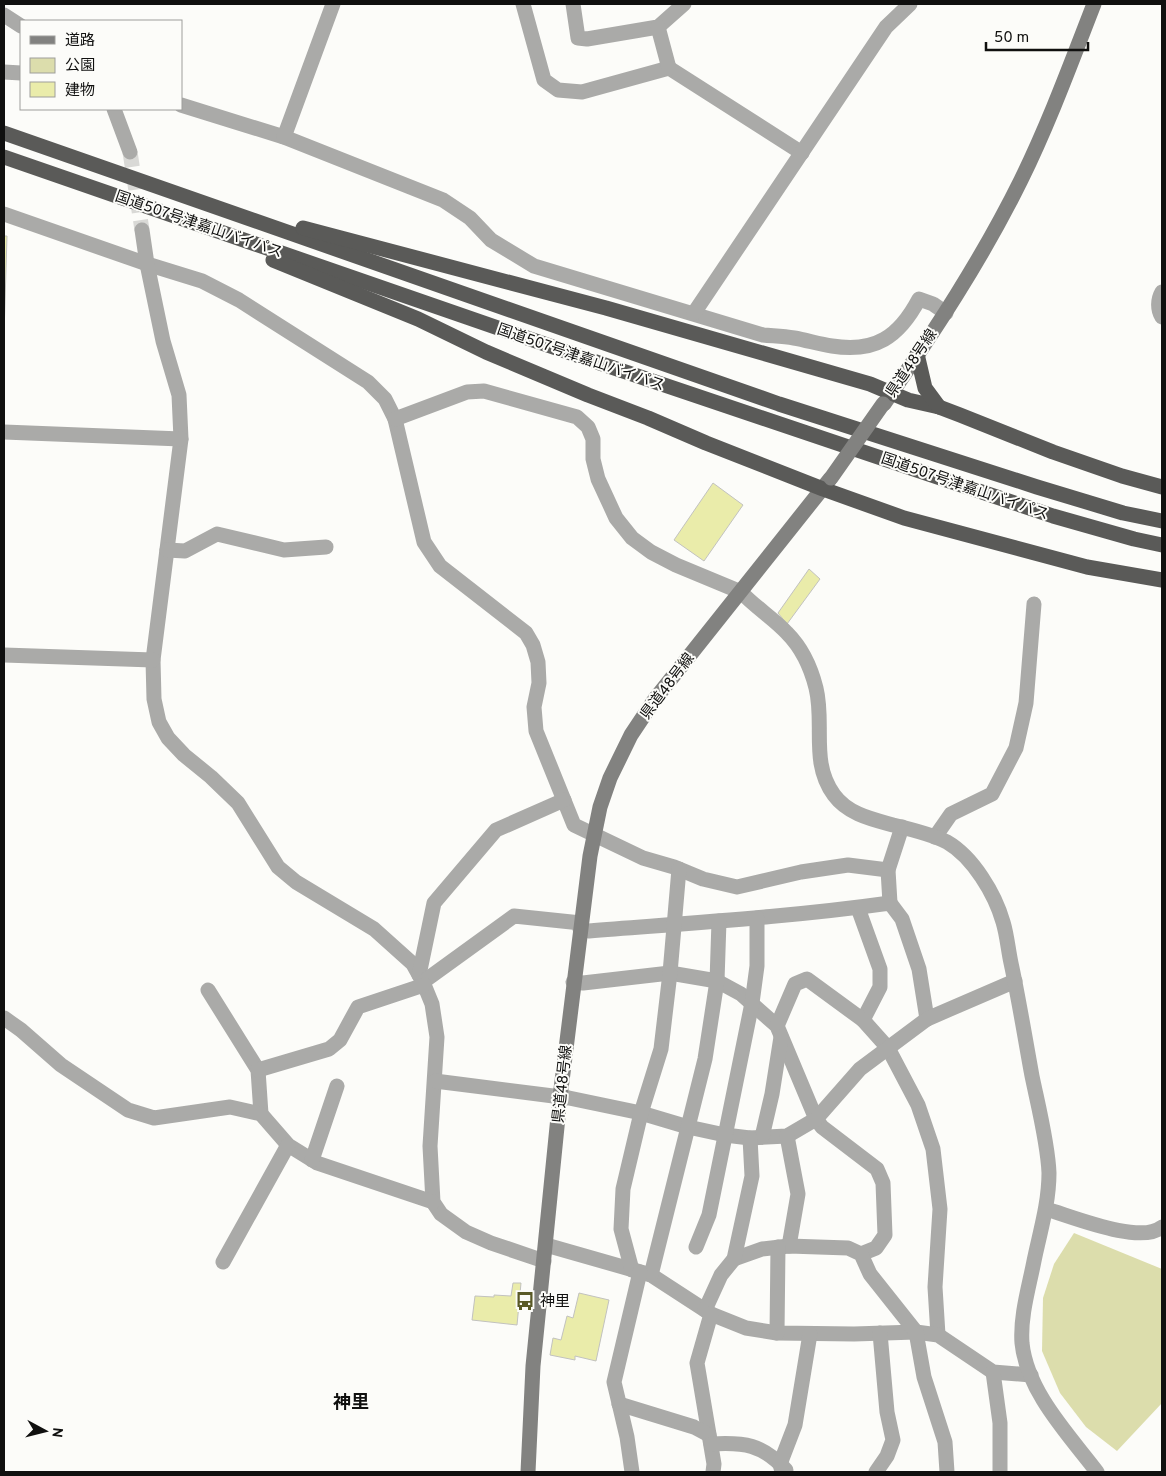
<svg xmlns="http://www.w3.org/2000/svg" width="1166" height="1476" viewBox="0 0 1166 1476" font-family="Overpass,'Noto Sans JP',sans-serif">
  <rect width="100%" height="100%" fill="#fcfcf9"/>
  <polygon fill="#dcddac" points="1074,1233 1162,1269 1162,1403 1117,1451 1086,1427 1060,1393 1042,1351 1043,1298 1054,1264"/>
  <g fill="#eaecaa" stroke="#c2c2bf">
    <polygon points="4,236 7,236 4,335"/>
    <polygon points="713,483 743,505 704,561 674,540"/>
    <polygon points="809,569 820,579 787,624 778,613"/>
    <polygon points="513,1283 521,1283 517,1325 472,1320 475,1296 494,1297 494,1295 511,1296"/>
    <polygon points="579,1293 609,1300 596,1361 575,1356 575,1360 550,1355 553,1338 561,1340 567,1316 573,1318"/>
  </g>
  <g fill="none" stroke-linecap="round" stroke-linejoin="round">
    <polyline stroke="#d9d9d6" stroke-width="15" stroke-dasharray="15 8" stroke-linecap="butt" points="130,152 142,230"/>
    <g stroke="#aaaaa8" stroke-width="15">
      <polyline points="523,4 544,80 558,90 582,92 669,68 802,153"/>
      <polyline points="573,4 578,38 587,39 658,27 684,4"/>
      <polyline points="4,15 21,26"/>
      <polyline points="658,27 669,68"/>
      <polyline points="4,72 21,73"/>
      <path d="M181,105L284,137L443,200L470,218L491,240L534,266L763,335C773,336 783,336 794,338C806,340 819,344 832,346C875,353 899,337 919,299L933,304L946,313"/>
      <polyline points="114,109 130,152"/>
      <polyline points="284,137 333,4"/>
      <polyline points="4,214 147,264 202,281 239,300 368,382 385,399 395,419 424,542 440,566 526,633 533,645 538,662 539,683 534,707 536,731 574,825 643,858 674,867 703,879 737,887 801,872 848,865 888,870"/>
      <polyline points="142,230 147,264 163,341 179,395 181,439 153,660 154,699 159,722 168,738 184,755 211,777 238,803 278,867 296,882 374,929 413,964 423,982 432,1004 437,1037 430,1146 433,1202 441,1214 466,1232 491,1243 544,1261"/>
      <path d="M1162,292C1158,299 1157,309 1162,317"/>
      <polyline points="694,313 886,27 910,4"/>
      <polyline points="395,419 467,392 484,391 577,417 588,427 593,439 593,459 598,479 616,518 632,538 651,552 676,565 741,592"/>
      <polyline points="4,432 181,439"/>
      <polyline points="167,550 185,551 217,534 284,550 326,547"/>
      <polyline points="4,655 153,660"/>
      <polyline points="935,837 951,814 992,794 1016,748 1026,703 1034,604"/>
      <polyline points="890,903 888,870 902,827"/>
      <polyline points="858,908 880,969 880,987 863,1020"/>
      <path d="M580,929L589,931C689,923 790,917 890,903L902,919L919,969L927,1019"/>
      <polyline points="419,975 434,903 496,830 564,800"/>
      <polyline points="423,982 514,916 581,923"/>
      <polyline points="573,982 583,983 670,973 717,981 741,994 777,1026 816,1119 822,1127 877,1169 883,1183 885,1235 876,1248 861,1254"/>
      <polyline points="208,990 258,1070 261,1114"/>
      <polyline points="4,1018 21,1030 61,1065 128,1110 154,1118 230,1107 261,1114 288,1145 317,1163 433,1202"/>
      <polyline points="777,1026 795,984 807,979 863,1020 888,1048 918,1105 933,1149 940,1209 935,1287 938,1335"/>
      <polyline points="258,1070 329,1049 340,1040 358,1007 424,985"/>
      <polyline points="435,1081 569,1098 641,1113 688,1127 725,1135 750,1138 787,1136 816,1119 860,1069 927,1019 1015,981"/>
      <polyline points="787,1136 798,1194 789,1246"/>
      <polyline points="762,1137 772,1094 781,1037"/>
      <polyline points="312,1160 337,1086"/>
      <path d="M1046,1209C1071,1216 1140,1245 1162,1227"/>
      <polyline points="546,1245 651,1275 711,1314 746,1328 777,1333 854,1334 916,1332 938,1335 993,1372 1031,1375"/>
      <polyline points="696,1247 709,1215 752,1003 757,966 757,918"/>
      <polyline points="734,1259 762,1249 789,1246 848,1248 861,1254 870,1274 916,1332 924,1377 945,1442 947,1472"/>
      <polyline points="223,1262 288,1145"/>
      <polyline points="632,1270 621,1229 623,1189 641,1113 661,1049 670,973 679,869"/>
      <polyline points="651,1275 705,1059 717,981 719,921"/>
      <polyline points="705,1310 721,1275 734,1259 752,1176 750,1138"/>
      <polyline points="711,1314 697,1363 714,1464 713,1472"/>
      <polyline points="777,1333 778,1247"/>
      <polyline points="993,1372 1000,1423 1000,1472"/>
      <polyline points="619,1404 694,1427 709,1435"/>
      <path d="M711,1444C744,1442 762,1444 786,1470"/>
      <polyline points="632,1472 627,1437 614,1382 640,1272"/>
      <polyline points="782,1472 780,1464 795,1425 810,1334"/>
      <polyline points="876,1472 887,1456 893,1440 887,1412 880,1333"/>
    </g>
    <path stroke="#aaaaa8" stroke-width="15" d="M741,592C755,607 773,618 787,633C802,648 811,668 816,688C825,724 810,763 834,795C848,814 871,819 893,825C910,829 931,834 947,842C973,857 995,894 1003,922C1007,935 1008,949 1011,963C1019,1000 1025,1038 1032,1076C1038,1105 1048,1144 1049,1173C1049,1203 1040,1232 1034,1261C1029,1287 1020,1316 1022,1343C1027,1392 1069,1435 1097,1472"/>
    <g stroke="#828280" stroke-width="15">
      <path d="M884,404C934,332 982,259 1021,180C1049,123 1071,63 1094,4"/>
      <polyline points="528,1472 533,1366 560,1097 590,856 600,807 610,778 631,735 655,699 830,479"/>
    </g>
    <g stroke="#5a5a58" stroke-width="15">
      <polyline points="4,133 779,404 1037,487 1123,513 1162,521"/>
      <polyline points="4,157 608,366 1053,516 1134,539 1162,545"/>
      <polyline points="303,228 606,308 870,384 908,400 939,407 960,415 1053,452 1122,476 1162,487"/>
      <polyline points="273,260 418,319 486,352 588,395 648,418 706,443 823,489 904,518 1087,567 1162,580"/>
      <polyline points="917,354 925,388 939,407"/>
    </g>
    <polyline stroke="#828280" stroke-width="15" points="831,478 883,404"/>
  </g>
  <defs>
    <g id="bus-bare" transform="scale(1.5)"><path d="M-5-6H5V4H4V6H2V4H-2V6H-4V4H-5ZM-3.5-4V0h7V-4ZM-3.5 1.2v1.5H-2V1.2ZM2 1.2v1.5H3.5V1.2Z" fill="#5a5a27" stroke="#fcfcf9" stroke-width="2.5" paint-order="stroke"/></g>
  </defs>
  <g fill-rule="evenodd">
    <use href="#bus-bare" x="525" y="1301"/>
  </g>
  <g text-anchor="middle" stroke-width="4" stroke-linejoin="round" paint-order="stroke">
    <g font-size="15" fill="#10100f" stroke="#fcfcf9">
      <text transform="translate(199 224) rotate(19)" y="5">国道507号津嘉山バイパス</text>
      <text transform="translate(581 357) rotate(19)" y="5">国道507号津嘉山バイパス</text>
      <text transform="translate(911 363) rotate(-56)" y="5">県道48号線</text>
      <text transform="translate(965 486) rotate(19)" y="5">国道507号津嘉山バイパス</text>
      <text transform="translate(667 686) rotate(-53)" y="5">県道48号線</text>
      <text transform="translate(562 1084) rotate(-84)" y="5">県道48号線</text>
    </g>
    <g font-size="15" fill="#10100f" stroke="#fcfcf9" text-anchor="start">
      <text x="540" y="1306">神里</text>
    </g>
    <g font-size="18" font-weight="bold" fill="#10100f" stroke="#fcfcf9">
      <text x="351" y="1408">神里</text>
    </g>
  </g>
  <rect width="1166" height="1476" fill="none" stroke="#10100f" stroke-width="10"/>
  <rect x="20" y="20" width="162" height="90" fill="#fcfcf9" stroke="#9e9e9b"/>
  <rect x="30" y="36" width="25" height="8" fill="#828280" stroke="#9e9e9b"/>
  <text x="65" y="45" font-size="15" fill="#10100f">道路</text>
  <rect x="30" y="58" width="25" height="15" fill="#dcddac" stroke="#9e9e9b"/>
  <text x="65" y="70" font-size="15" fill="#10100f">公園</text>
  <rect x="30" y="82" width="25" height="15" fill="#eaecaa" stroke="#9e9e9b"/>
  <text x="65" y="95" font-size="15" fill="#10100f">建物</text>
  <g transform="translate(45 1431) rotate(97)" stroke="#fcfcf9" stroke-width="4" paint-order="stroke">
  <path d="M0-4L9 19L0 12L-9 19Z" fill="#10100f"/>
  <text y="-8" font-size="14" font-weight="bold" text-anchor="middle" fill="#10100f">N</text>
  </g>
  <path d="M986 42v8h102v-8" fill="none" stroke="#10100f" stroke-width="2.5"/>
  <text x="994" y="42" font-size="15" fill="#10100f" stroke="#fcfcf9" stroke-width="4" paint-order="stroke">50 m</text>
</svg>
